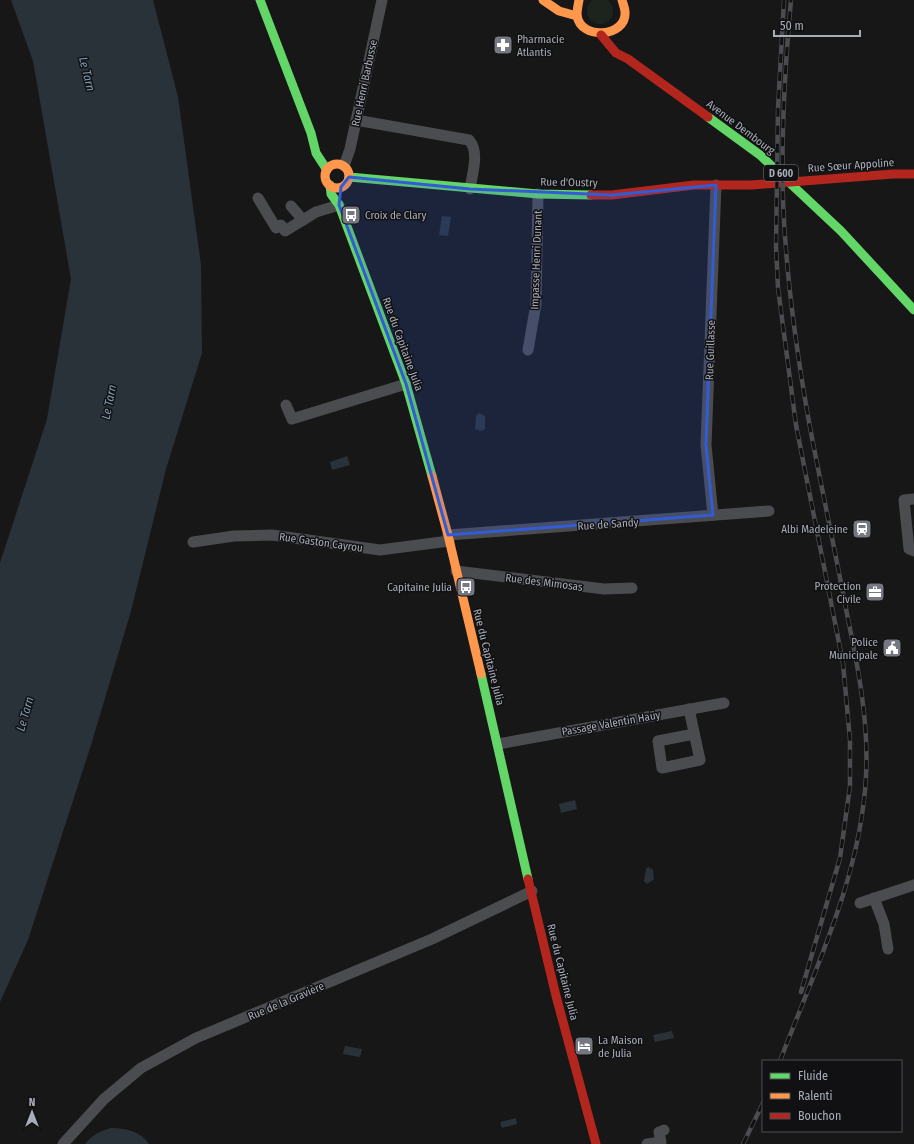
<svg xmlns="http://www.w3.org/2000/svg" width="914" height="1144" viewBox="0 0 914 1144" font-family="'Fira Sans Condensed',sans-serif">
  <rect width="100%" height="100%" fill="#171717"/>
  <circle fill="#1d241e" cx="600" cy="11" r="13"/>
  <g fill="#2a3239">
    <polygon points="11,0 153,0 178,97 201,265 202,353 166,469 131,611 91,745 28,940 0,1002 0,563 47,419 71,279 33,61"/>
    <polygon points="442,216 451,217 448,236 439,235"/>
    <polygon points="479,413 485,416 485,429 481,431 475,429 476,416"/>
    <polygon points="347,456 350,465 332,470 330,462"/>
    <polygon points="575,800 577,809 561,813 559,804"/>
    <polygon points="648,867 653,870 654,879 647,884 644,881 646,869"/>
    <polygon points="672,1031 674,1038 655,1042 653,1035"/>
    <polygon points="345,1046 362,1049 360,1057 343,1054"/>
    <polygon points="516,1118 517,1124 502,1128 500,1122"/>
    <path d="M111,1128C126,1128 140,1131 149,1144H85C92,1135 100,1131 111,1128Z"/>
  </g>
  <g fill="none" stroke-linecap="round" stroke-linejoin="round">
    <g stroke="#4b4c50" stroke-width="11">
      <path d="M356,120L469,140C480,152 472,174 470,189"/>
      <polyline points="344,166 350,149 382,0"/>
      <polyline points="258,198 276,228 281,225 285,231 316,212 339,205"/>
      <polyline points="291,206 303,220"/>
      <polyline points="528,350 536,304 538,194"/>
      <polyline points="286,405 292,419 406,384"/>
      <polyline points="914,499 904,500 909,549 914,551"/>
      <polyline points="713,515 706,445 716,185"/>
      <polyline points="448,535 769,511"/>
      <polyline points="193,542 234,536 272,535 380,550 449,541"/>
      <polyline points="456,571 604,589 632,588"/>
      <polyline points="689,709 700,760 662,768 658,741 694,734"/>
      <polyline points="498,744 724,703"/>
      <polyline points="874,898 884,924 888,949"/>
      <polyline points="860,903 914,885"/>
      <polyline points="63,1144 104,1099 141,1068 196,1038 432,939 532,891"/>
      <polyline points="647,1144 661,1142 659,1132 664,1130"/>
    </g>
    <g stroke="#63d668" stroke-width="9">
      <polyline points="260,0 311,133 316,153 327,170"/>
      <polyline points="708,117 760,155 841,231 914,310"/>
      <polyline points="349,177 538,194 591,195"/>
      <polyline points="330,185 331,194 339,205 406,384 432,476"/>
      <polyline points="481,674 528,879"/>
    </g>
    <g stroke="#ff974d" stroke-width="9">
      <polyline points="543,0 559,11 577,16"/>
      <path d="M579,0C578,5 577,11 577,15C580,41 627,37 625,12C625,8 623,4 622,0"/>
      <circle cx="337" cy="176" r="12"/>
      <polyline points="432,476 448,535 481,674"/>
    </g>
    <g stroke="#b3261e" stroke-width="9">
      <polyline points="601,35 616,53 628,59 708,117"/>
      <polyline points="591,195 612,195 694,185 751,185 893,174 914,174"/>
      <polyline points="528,879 556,996 596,1144"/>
    </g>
    <g stroke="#4b4c4f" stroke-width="4.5">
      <g id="rail">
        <polyline points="784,0 778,109 776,246 778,288 796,425 843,663 850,740 850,786 840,858 801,992"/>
        <path d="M780,1061C815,969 861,876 866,776C869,722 858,667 847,614C835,550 821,486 809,422C796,349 786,275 783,201C781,135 785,66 791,0"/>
        <polyline points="743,1144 763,1103"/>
      </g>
    </g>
    <use href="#rail" stroke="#111113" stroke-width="3" stroke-dasharray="9" stroke-linecap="butt"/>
  </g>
  <path fill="#325cd3" fill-opacity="0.2" stroke="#325cd3" stroke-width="3" stroke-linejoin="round" d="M349,177L470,189L612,195L716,185L706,445L713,515L448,535L406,384L339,205L341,187Z"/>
  <defs>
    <g id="pharmacy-square" transform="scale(1)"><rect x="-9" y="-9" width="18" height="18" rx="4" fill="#757880" stroke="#111113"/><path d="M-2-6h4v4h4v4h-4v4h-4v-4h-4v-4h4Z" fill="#fff"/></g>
    <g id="bus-square" transform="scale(1)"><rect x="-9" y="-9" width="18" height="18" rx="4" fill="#757880" stroke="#111113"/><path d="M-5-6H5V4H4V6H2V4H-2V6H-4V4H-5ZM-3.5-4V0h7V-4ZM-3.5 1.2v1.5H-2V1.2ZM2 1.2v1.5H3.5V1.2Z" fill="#fff"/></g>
    <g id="station-square" transform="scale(1)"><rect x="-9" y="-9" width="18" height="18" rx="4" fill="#757880" stroke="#111113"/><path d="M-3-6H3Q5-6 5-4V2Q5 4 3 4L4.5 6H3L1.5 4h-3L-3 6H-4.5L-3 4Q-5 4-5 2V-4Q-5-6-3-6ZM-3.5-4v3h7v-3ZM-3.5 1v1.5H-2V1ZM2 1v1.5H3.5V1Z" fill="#fff"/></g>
    <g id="office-square" transform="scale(1)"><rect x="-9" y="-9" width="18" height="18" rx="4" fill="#757880" stroke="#111113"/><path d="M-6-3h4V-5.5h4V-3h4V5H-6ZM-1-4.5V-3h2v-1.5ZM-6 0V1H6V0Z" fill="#fff"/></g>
    <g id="civic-square" transform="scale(1)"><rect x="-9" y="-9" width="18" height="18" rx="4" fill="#757880" stroke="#111113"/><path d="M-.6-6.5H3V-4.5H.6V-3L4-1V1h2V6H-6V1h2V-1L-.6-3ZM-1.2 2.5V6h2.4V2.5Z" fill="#fff"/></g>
    <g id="hotel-square" transform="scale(1)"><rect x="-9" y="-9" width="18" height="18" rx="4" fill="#757880" stroke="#111113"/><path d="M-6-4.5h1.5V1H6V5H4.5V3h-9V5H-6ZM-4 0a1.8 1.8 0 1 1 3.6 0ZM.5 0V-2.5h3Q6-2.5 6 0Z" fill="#fff"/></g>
  </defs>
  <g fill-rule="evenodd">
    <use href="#pharmacy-square" x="503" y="45"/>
    <use href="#bus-square" x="351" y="215"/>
    <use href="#station-square" x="862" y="529"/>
    <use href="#bus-square" x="466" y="587"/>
    <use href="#office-square" x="875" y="592"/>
    <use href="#civic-square" x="892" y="648"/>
    <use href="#hotel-square" x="584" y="1046"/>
  </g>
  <g text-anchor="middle" stroke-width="3" stroke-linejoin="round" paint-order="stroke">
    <rect fill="#111113" stroke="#7b7e86" stroke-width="1" x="764" y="165" width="34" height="16" rx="3"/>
    <g font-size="10" font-weight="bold" fill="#a8adb8">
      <text x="781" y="177">D 600</text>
    </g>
    <g font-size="11" fill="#a8adb8" stroke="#111113" text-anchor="end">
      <text x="517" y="43" text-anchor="start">Pharmacie<tspan x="517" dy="13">Atlantis</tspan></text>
      <text x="365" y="219" text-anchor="start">Croix de Clary</text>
      <text x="848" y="533">Albi Madeleine</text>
      <text x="861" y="590">Protection<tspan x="861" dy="13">Civile</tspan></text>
      <text x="452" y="591">Capitaine Julia</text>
      <text x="878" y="646">Police<tspan x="878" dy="13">Municipale</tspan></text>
      <text x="598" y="1044" text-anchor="start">La Maison<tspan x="598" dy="13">de Julia</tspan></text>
    </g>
    <g font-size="11" fill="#a8adb8" stroke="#111113">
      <text transform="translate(364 83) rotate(-78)" y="4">Rue Henri Barbusse</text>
      <text transform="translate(741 127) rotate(37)" y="4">Avenue Dembourg</text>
      <text transform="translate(851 165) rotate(-4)" y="4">Rue Sœur Appoline</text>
      <text transform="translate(569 182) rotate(1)" y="4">Rue d'Oustry</text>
      <text transform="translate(536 260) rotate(-88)" y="4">Impasse Henri Dunant</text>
      <text transform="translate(403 344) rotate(70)" y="4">Rue du Capitaine Julia</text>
      <text transform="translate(710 350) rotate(-88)" y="4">Rue Guillasse</text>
      <text transform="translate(608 524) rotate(-4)" y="4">Rue de Sandy</text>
      <text transform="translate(321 542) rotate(8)" y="4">Rue Gaston Cayrou</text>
      <text transform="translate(544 582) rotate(7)" y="4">Rue des Mimosas</text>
      <text transform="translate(489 657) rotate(76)" y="4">Rue du Capitaine Julia</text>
      <text transform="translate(611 723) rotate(-10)" y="4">Passage Valentin Haüy</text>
      <text transform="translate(563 972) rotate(76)" y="4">Rue du Capitaine Julia</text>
      <text transform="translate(286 1001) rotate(-23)" y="4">Rue de la Gravière</text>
    </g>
    <g font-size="12" font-style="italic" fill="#7f9bb3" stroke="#111113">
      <text transform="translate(87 74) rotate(76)" y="4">Le Tarn</text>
      <text transform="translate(109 402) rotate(-79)" y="4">Le Tarn</text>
      <text transform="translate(25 714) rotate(-74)" y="4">Le Tarn</text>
    </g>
  </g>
  <rect x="762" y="1060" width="140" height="72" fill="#111113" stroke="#4d4f55"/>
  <rect x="770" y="1073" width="20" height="6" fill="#63d668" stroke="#4d4f55"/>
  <text x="798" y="1080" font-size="12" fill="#a8adb8">Fluide</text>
  <rect x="770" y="1093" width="20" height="6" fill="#ff974d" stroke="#4d4f55"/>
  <text x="798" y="1100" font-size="12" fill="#a8adb8">Ralenti</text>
  <rect x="770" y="1113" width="20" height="6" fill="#b3261e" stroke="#4d4f55"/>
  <text x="798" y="1120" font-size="12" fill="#a8adb8">Bouchon</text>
  <g transform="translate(32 1112)" stroke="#111113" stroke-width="3" paint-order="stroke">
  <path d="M0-3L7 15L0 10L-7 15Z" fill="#a8adb8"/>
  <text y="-6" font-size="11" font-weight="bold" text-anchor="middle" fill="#a8adb8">N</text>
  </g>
  <path d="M774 30v6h86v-6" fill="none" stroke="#a8adb8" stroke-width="2"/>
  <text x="780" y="30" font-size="12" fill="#a8adb8" stroke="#111113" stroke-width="3" paint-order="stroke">50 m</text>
</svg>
